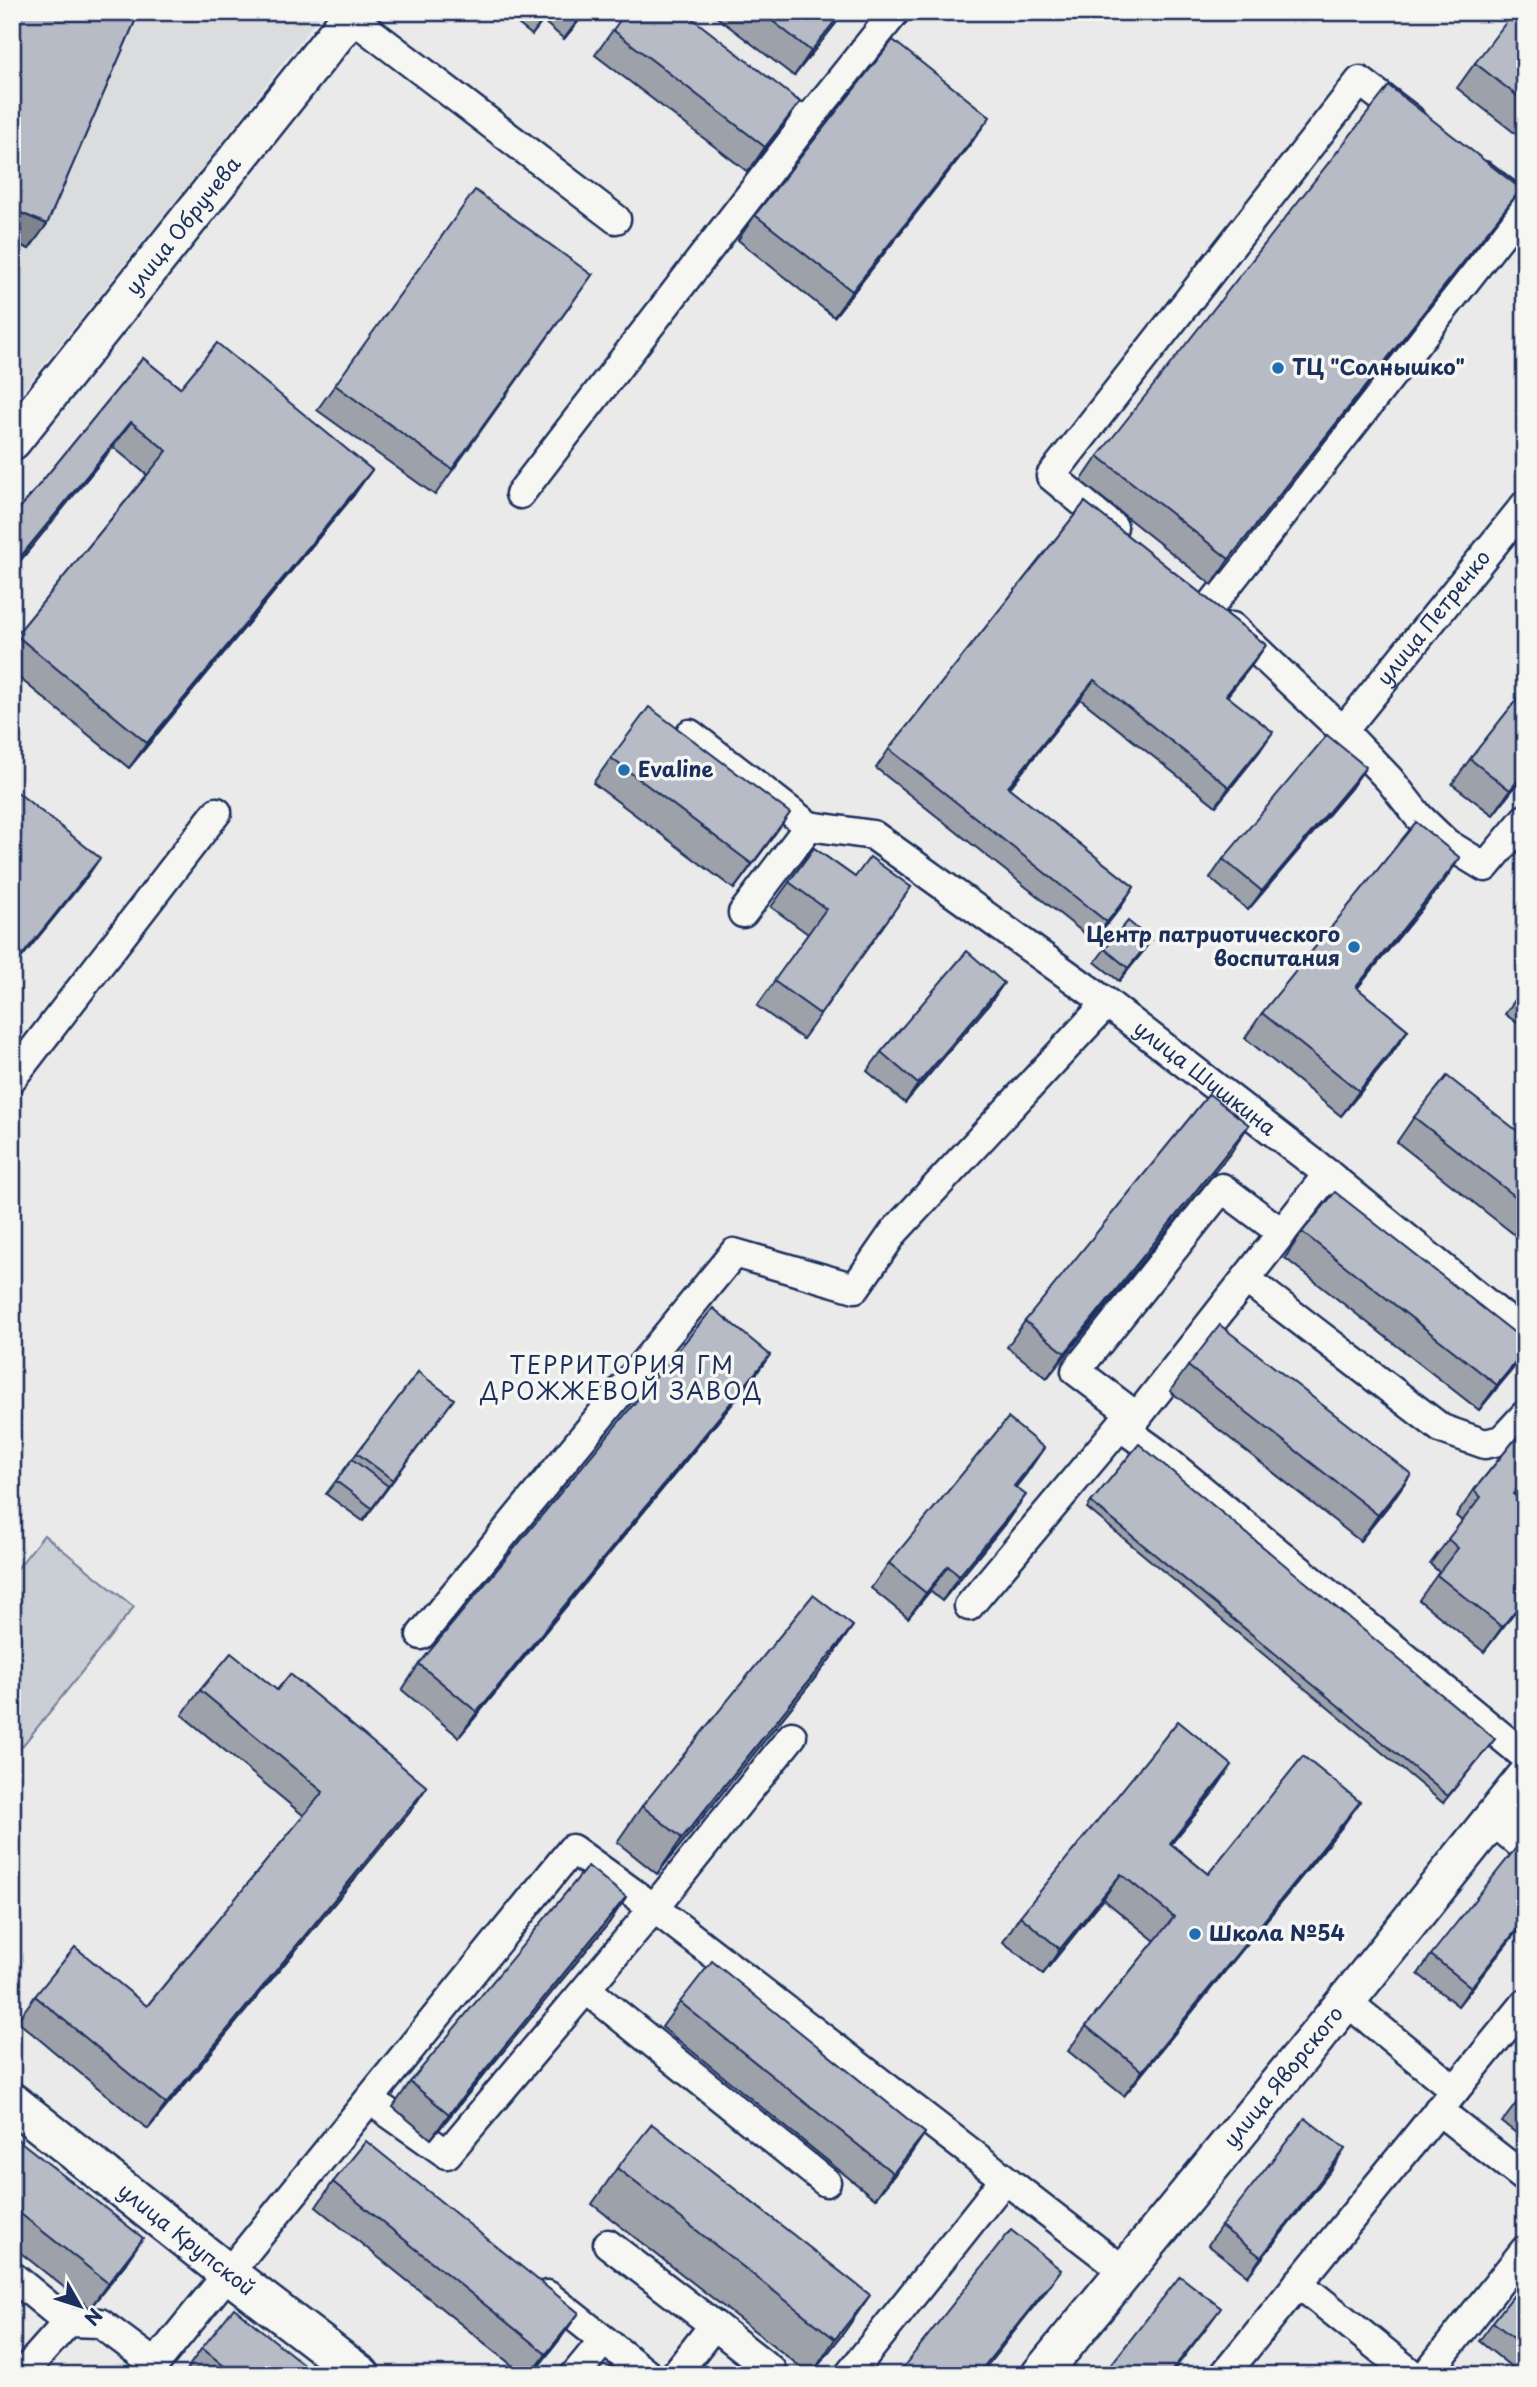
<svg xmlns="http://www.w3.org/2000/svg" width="1537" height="2387" viewBox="0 0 1537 2387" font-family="'Playpen Sans',sans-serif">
  <rect width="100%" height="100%" fill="#e9eae9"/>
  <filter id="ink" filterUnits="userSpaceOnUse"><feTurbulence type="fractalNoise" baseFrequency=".0143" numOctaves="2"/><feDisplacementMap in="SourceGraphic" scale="14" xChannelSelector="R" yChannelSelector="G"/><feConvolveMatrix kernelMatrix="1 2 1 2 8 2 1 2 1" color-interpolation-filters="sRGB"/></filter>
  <g filter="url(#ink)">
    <polygon fill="#dadcde" points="12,12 322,12 221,144 12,404"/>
    <polygon fill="#caced5" stroke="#727e9a" stroke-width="2" points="44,1535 134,1607 12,1759 12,1575"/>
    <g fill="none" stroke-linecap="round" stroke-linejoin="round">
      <g stroke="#1b2f5e" stroke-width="33">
        <g id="minor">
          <polyline points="351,17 616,219"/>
          <polyline points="792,114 805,124 895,12"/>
          <polyline points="520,494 805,124"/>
          <polyline points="1113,527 1051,476 1360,81 1410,119"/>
          <polyline points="1210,607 1523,207 1483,176"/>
          <polyline points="1232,627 1343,731 1389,779 1419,817 1446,843 1485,867 1525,819"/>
          <path id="s1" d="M1343,731L1525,505"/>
          <polyline points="690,734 809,826 743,913"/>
          <path id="s2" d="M809,826L873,835L1107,1003L1328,1174L1525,1335"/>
          <polyline points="12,1078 217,812"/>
          <polyline points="1246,1279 1442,1429 1485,1444 1502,1440 1525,1415"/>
          <polyline points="1137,1417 1076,1371 1222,1188 1282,1233"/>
          <polyline points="1121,1425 1137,1417 1328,1174"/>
          <polyline points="969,1606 1120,1426 1156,1452 1525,1756"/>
          <polyline points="421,1635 734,1253 855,1288 894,1232 1107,1003"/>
          <polyline points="1492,1820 1525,1848"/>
          <polyline points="586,1989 826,2182"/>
          <polyline points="1455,2090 1525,2004"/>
          <polyline points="370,2100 447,2154 654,1908 1124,2271"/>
          <polyline points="1438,2110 1525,2178"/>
          <polyline points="608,2244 714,2325"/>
          <polyline points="12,2276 68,2322 100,2323 155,2364"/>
          <polyline points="1298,2283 1413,2375"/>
          <polyline points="547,2295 648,2375"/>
          <polyline points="21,2375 68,2322"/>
          <polyline points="146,2375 572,1849 654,1908 792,1736"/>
          <polyline points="575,2375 603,2341"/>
          <polyline points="675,2375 714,2325 771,2370"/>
          <polyline points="849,2375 1004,2180"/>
          <polyline points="1224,2375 1455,2090 1346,2001"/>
          <polyline points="1426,2375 1525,2250"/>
        </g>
      </g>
      <g stroke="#1b2f5e" stroke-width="42">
        <g id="major">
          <path id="s3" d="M12,441L354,12"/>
          <path id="s4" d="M12,2102L229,2274L361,2375"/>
          <path id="s5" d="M1040,2375L1346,2001L1525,1778"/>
        </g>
      </g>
      <use href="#minor" stroke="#f6f6f2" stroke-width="28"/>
      <use href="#major" stroke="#f6f6f2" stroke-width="37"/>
    </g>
    <g fill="#9da1aa" stroke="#1b2f5e" stroke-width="2">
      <polygon points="17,12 139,12 47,224 29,249 12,242 12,24"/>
      <polygon points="503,12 586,12 564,39 543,21 532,35"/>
      <polygon points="710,12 845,12 794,76"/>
      <polygon points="1525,12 1525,141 1457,88 1475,63"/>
      <polygon points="613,30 783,127 748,172 595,55"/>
      <polygon points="972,142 834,317 738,240 755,215"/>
      <polygon points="1503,214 1212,585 1081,481 1098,456"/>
      <polygon points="592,275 435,495 317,410 335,385"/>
      <polygon points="143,358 180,388 354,495 129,768 12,672 12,640 147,475 113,447 12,571 12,518"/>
      <polygon points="1085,502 1266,645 1252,665 1227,696 1260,751 1216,806 1080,699 1009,788 1134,887 1121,907 1094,941 876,768 889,749"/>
      <polygon points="1525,689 1525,774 1493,815 1452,784 1470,759"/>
      <polygon points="611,758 772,838 734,889 593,783"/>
      <polygon points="1352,787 1248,910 1210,878 1223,859"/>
      <polygon points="814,848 855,877 911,887 803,1039 757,1006 808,934 771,907"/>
      <polygon points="1443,883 1357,988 1408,1030 1391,1055 1341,1116 1245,1038 1262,1013"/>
      <polygon points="1105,949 1142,953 1119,981 1095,962"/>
      <polygon points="1525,986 1525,1029 1505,1014"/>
      <polygon points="991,1002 905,1103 867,1071 881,1052"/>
      <polygon points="1414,1117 1525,1137 1525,1243 1397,1142"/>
      <polygon points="1232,1151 1047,1378 1007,1347 1025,1321"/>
      <polygon points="1302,1232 1525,1341 1525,1351 1512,1370 1479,1410 1285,1258"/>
      <polygon points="1188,1366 1393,1500 1360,1541 1170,1391"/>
      <polygon points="418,1372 440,1418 363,1521 326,1494"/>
      <polygon points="752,1380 459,1737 402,1690 419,1664"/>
      <polygon points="1525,1427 1525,1492 1520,1488 1514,1495 1525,1503 1525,1581 1518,1590 1521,1592 1525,1587 1525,1613 1518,1607 1484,1652 1419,1600 1439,1572 1430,1564 1462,1521 1456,1516 1474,1490"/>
      <polygon points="1027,1473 1016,1487 1008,1520 942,1601 930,1591 908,1618 871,1588 889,1563"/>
      <polygon points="1091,1502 1495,1739 1443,1803 1087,1508"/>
      <polygon points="853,1626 828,1662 657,1874 617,1842 642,1806"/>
      <polygon points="200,1690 410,1812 148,2129 17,2021 35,1996 147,2006 304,1816 182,1715"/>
      <polygon points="1215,1790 1171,1844 1208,1874 1342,1827 1124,2096 1068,2051 1086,2026 1155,1941 1103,1899 1043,1974 1003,1942 1020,1916"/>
      <polygon points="1525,1855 1525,1921 1458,2006 1418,1974 1431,1955"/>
      <polygon points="626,1897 609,1923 431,2139 393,2107 410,2082"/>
      <polygon points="680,2002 925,2133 908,2158 875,2199 662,2027"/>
      <polygon points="1525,2092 1525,2140 1502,2122"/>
      <polygon points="12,2135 126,2263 90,2308 12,2246"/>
      <polygon points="617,2168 870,2295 845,2331 811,2375 592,2204"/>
      <polygon points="1332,2169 1248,2276 1208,2245 1221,2226"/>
      <polygon points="333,2182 561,2338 532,2375 524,2375 316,2207"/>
      <polygon points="1525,2281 1525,2364 1518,2372 1479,2341 1493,2322"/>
      <polygon points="202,2348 317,2375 186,2375 184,2373"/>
    </g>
    <g fill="#7f838b" stroke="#1b2f5e" stroke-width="2">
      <polygon points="548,12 549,12 532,35 545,16"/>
      <polygon points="584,12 586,12 564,39 578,20"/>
      <polygon points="842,12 845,12 794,76 811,51"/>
      <polygon points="800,102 783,127 748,172 765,147"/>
      <polygon points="990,117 972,142 834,317 852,291"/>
      <polygon points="1521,189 1503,214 1212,585 1229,559"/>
      <polygon points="12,209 47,224 29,249 12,242"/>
      <polygon points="131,422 113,447 12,571 12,567"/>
      <polygon points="372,470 354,495 129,768 147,743"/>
      <polygon points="1266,645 1252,665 1213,714 1226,695"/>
      <polygon points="1094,680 1080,699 995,807 1008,787"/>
      <polygon points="1273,732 1260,751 1216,806 1229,787"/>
      <polygon points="1366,767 1352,787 1248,910 1262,891"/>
      <polygon points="1525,772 1525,774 1493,815 1510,790"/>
      <polygon points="790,813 772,838 734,889 752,864"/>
      <polygon points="100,858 87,877 12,970 12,968"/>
      <polygon points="1460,858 1443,883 1338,1012 1356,987"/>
      <polygon points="1134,887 1121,907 1094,941 1107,922"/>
      <polygon points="1151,940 1142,953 1119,981 1128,968"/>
      <polygon points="1004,983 991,1002 905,1103 918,1084"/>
      <polygon points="1408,1030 1391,1055 1341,1116 1359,1091"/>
      <polygon points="1249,1125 1232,1151 1047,1378 1065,1353"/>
      <polygon points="1525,1351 1512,1370 1479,1410 1497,1385"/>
      <polygon points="770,1355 752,1380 459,1737 477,1712"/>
      <polygon points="454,1399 440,1418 363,1521 393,1480"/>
      <polygon points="1044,1448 1027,1473 997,1511 1014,1486"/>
      <polygon points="1411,1474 1393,1500 1360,1541 1378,1515"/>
      <polygon points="1525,1479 1525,1481 1520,1488 1495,1519"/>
      <polygon points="1026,1495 1008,1520 942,1601 959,1576"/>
      <polygon points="948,1566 930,1591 908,1618 926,1593"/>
      <polygon points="1525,1598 1508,1621 1484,1652 1502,1627"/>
      <polygon points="853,1626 828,1662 657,1874 682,1838"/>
      <polygon points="1232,1765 1215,1790 1152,1868 1170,1843"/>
      <polygon points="427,1787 410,1812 148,2129 166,2104"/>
      <polygon points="1360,1802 1342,1827 1124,2096 1142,2071"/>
      <polygon points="1121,1874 1103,1899 1043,1974 1060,1949"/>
      <polygon points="626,1897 609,1923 431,2139 449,2114"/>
      <polygon points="1525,1919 1525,1921 1458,2006 1471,1987"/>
      <polygon points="925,2133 908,2158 875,2199 893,2173"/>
      <polygon points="1345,2149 1332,2169 1248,2276 1261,2257"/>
      <polygon points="143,2238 126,2263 90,2308 108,2283"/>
      <polygon points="1061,2270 1043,2295 980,2375 977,2375"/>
      <polygon points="870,2295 845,2331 811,2375 835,2339"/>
      <polygon points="1221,2308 1207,2327 1170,2375 1168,2375"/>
      <polygon points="579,2313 561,2338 531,2375 546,2354"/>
    </g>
    <g fill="#b6bbc6" stroke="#1b2f5e" stroke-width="2">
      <polygon points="24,12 139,12 47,224 12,209 12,39"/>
      <polygon points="540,12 548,12 545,16"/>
      <polygon points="569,12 584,12 578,20"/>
      <polygon points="626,12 684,12 800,102 765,147 613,30"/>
      <polygon points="761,12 842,12 811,51"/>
      <polygon points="1514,12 1525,12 1525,102 1475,63"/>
      <polygon points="893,40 990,117 852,291 755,215"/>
      <polygon points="1389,86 1521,189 1229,559 1098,456"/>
      <polygon points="475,190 592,275 452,469 335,385"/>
      <polygon points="217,343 372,470 147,743 16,635 167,451 131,422 12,567 12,518 143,358 180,388"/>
      <polygon points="1085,502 1266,645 1226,695 1273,732 1229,787 1094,680 1008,787 1134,887 1107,922 889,749"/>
      <polygon points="1525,689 1525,772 1510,790 1470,759"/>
      <polygon points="649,707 790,813 752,864 611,758"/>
      <polygon points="1327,735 1366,767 1262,891 1223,859"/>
      <polygon points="12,788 100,858 12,968"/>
      <polygon points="1416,822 1460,858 1356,987 1408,1030 1359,1091 1262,1013"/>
      <polygon points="814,848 855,877 870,857 911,887 820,1014 774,981 826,909 789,882"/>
      <polygon points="1128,921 1151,940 1128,968 1105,949"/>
      <polygon points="967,951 1004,983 918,1084 881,1052"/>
      <polygon points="1447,1076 1525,1137 1525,1204 1414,1117"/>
      <polygon points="1209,1094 1249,1125 1065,1353 1025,1321"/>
      <polygon points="1335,1192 1525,1341 1525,1351 1497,1385 1302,1232"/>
      <polygon points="713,1308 770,1355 477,1712 419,1664"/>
      <polygon points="1220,1325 1411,1474 1378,1515 1188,1366"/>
      <polygon points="418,1372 454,1399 393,1480 357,1453"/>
      <polygon points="1008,1418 1044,1448 1014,1486 1026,1495 959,1576 948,1566 926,1593 889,1563"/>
      <polygon points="1525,1427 1525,1479 1513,1494 1525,1503 1525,1578 1517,1588 1525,1595 1525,1598 1502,1627 1437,1575 1458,1548 1448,1539 1481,1497 1474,1490"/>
      <polygon points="1139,1444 1495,1739 1448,1796 1091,1502"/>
      <polygon points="352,1459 388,1486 372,1508 336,1481"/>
      <polygon points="813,1595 853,1626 682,1838 642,1806"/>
      <polygon points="231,1653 277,1690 290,1674 427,1787 166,2104 35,1996 75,1947 147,2006 323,1792 200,1690"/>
      <polygon points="1178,1721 1232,1765 1170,1843 1208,1874 1303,1756 1360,1802 1142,2071 1086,2026 1174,1917 1121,1874 1060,1949 1020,1916"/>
      <polygon points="1516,1848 1525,1855 1525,1919 1471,1987 1431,1955"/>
      <polygon points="588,1866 626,1897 449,2114 410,2082"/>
      <polygon points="712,1961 925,2133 893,2173 680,2002"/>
      <polygon points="1525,2092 1525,2110 1516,2103"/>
      <polygon points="1305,2118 1345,2149 1261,2257 1221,2226"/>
      <polygon points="652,2124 870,2295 835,2339 617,2168"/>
      <polygon points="12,2135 143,2238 108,2283 12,2207"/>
      <polygon points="366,2141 579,2313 546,2354 333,2182"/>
      <polygon points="1011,2230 1061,2270 977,2375 897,2375"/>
      <polygon points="1180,2276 1221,2308 1168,2375 1103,2375"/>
      <polygon points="1525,2281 1525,2347 1493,2322"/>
      <polygon points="234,2308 317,2375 235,2375 202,2348"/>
      <polygon points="611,2366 621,2375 604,2375"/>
    </g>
  </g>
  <g fill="#1f6fb2" stroke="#f6f6f2" stroke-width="2.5">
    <circle cx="1278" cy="368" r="7"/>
    <circle cx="624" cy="770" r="7"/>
    <circle cx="1354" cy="947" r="7"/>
    <circle cx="1195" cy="1934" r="7"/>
  </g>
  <g text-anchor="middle" stroke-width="7" stroke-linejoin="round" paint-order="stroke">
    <g font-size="21" fill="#1b2f5e" stroke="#f6f6f2">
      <text dy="7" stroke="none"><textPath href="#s3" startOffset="275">улица Обручева</textPath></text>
      <text dy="7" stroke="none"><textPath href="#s1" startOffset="145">улица Петренко</textPath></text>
      <text dy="7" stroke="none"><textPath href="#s2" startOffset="476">улица Шишкина</textPath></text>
      <text dy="7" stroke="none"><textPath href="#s5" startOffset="385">улица Яворского</textPath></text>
      <text dy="7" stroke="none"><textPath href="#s4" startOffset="222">улица Крупской</textPath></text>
    </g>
    <g font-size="21" font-weight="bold" fill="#1b2f5e" stroke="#f6f6f2" text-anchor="start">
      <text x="1292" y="375">ТЦ "Солнышко"</text>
      <text x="638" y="777">Evaline</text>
      <text x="1340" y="942" text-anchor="end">Центр патриотического<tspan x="1340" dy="24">воспитания</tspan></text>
      <text x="1209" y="1941">Школа №54</text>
    </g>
    <g font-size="23" letter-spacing="2" fill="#1b2f5e" stroke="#f6f6f2">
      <text x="622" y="1374">ТЕРРИТОРИЯ ГМ<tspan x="622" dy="26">ДРОЖЖЕВОЙ ЗАВОД</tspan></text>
    </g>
  </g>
  <rect width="1537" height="2387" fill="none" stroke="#f6f6f2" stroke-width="42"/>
  <rect x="21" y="21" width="1495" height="2345" fill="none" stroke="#1b2f5e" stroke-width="2.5" filter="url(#ink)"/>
  <g transform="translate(80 2306) rotate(129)" stroke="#f6f6f2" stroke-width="5" paint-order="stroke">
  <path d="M0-5L12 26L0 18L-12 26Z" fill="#1b2f5e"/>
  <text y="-10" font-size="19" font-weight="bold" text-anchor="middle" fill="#1b2f5e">N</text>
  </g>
</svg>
